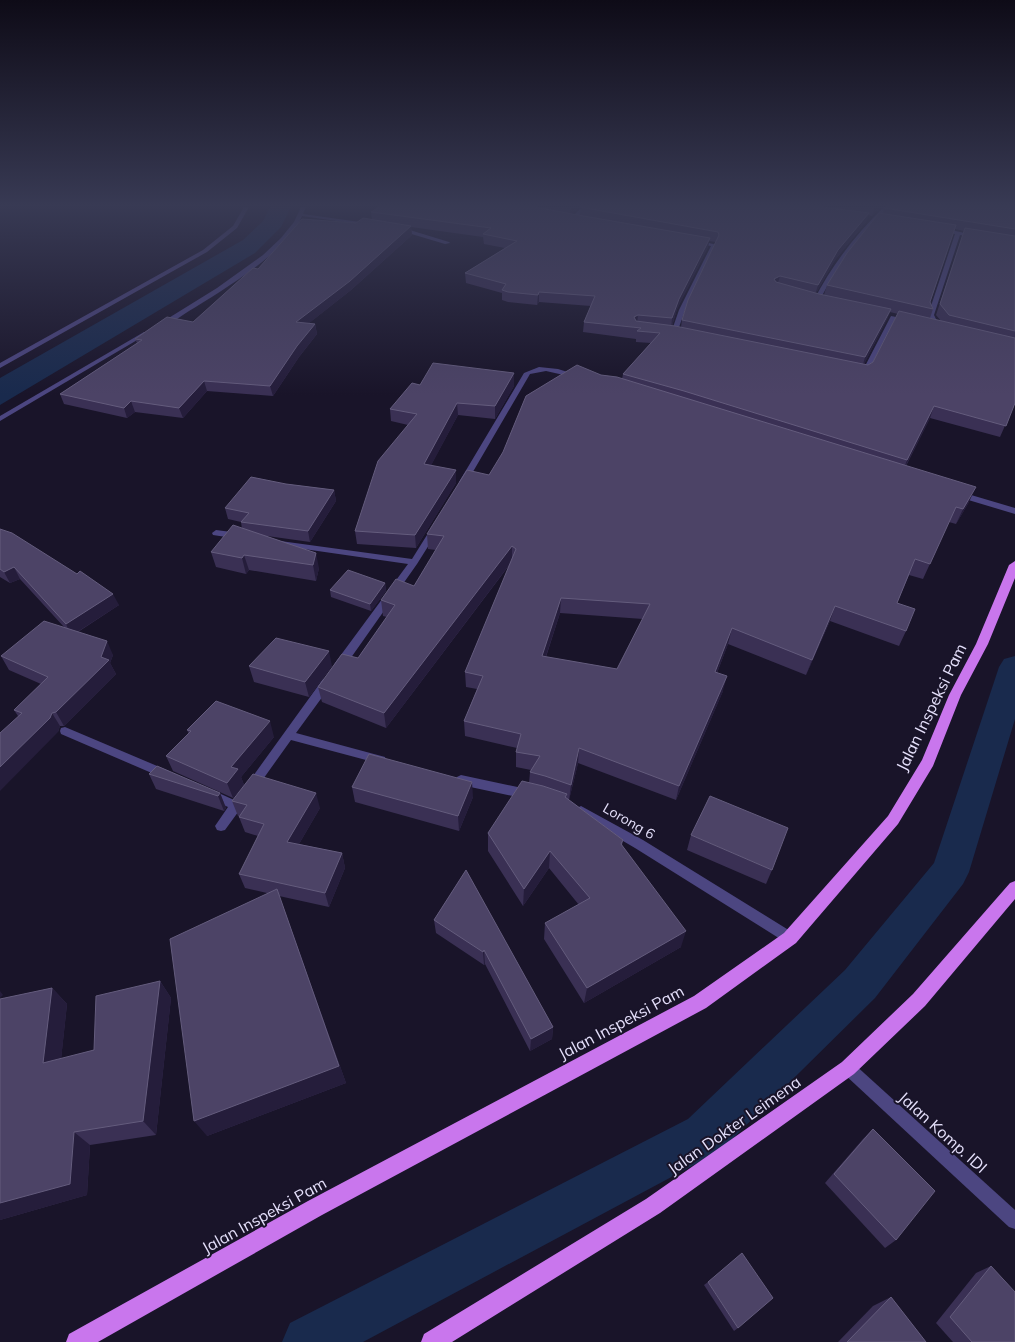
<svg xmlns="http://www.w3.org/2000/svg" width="1015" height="1342" viewBox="0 0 1015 1342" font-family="Mulish,sans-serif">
  <rect width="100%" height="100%" fill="#191429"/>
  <polygon fill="#192a4d" points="270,207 291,207 281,227 255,253 0,405 0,378 243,240 263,221"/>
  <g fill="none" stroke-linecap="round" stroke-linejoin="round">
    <polygon fill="#192a4d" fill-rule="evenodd" points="1015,656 1015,719 969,872 963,884 875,998 720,1151 363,1342 282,1342 290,1323 688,1119 845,970 934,863 999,667 1004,659"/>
    <g fill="#4c4681" fill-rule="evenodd">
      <polygon points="244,207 249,207 237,228 207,252 0,368 0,363 203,250 233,226"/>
      <path d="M301,207H306L303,214L374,224L371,226L302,216C288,252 221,291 189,311C181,316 168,327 159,326V324L217,288L263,255L281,238L294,222Z"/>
      <polygon points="582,207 587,207 574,221 570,221 570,219"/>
      <path d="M884,207H890L850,251L834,274L819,301H815L814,300C832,265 856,234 884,207Z"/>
      <polygon points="400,227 449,242 450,243 445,244 398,230 397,229"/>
      <polygon points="942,228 978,236 975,238 960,235 934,315 937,321 945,327 942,329 932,323 928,315 955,234 940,231 940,229"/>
      <polygon points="697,240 717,245 685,310 677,333 672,334 671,333 679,310 711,246 695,243 695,241"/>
      <polygon points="891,316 896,317 868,372 865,374 859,373 859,371 863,370"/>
      <polygon points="144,332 149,333 0,421 0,416"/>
      <polygon points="539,367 558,369 580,376 577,378 546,371 530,374 467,482 463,484 460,484 459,482 524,373"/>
      <polygon points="955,492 961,492 1015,508 1015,514 955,496"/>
      <polygon points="435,526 439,529 417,564 343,669 335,669 334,666 335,663 408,564 276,545 273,544 272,542 273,540 412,559 432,527"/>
      <polygon points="216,530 239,533 243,536 239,539 213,535 212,533"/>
      <polygon points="327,678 332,682 331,685 296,733 385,757 386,760 385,763 381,764 291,740 256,789 252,791 248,789 246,786 248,783 323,679"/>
      <polygon points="65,727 169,771 171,774 169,777 165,779 161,777 61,734 60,731 61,728"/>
      <polygon points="461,775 527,789 531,791 533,794 531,797 527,799 461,785 457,783 455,780 457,777"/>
      <path d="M210,789L234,800C238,795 240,791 247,794L249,797L225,830L221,831L217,830L215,826L228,807L206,797L204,794L206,791Z"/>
      <polygon points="581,806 643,840 795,934 796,938 795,942 790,944 785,942 635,848 577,814 575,811 577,808"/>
      <polygon points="848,1061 853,1063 1015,1210 1015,1229 1009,1227 843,1073 841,1068 843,1063"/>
    </g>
    <g fill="#c976ed" fill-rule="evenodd">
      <polygon points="1015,561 1015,578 988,644 961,695 933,766 898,824 796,943 706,1008 322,1215 98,1342 66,1342 69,1334 308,1201 694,996 784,933 888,816 922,760 949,695 976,644 1009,565"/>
      <polygon points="1015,881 1015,899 925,1006 854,1074 660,1213 452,1342 421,1342 424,1334 646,1199 842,1062 913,994 1010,883"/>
    </g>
  </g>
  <g fill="#3a3054" fill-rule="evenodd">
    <path d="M379,207H580L572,214L580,216L581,207H882L872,216L868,215L866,222L835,260L816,293L824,295L827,285L883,214L884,208L1015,207V403L1000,437L930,418L906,466L969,502L956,524L949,522L923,579L909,575L897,603L906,631L899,646L830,621L806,675L728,644L717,673L723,691L676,800L578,763L569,800L623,840L622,846L681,947L584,1003L544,939L545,923L579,905L549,868L523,906L488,851V833L529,783L530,772L531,770L516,767V752L517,748L465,736L464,721L477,689L466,687L465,672L511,563L386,728L322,702L318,687L358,658L387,617L383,616L381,600L414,586L436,550L428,549L427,534L489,475L601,375L622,379L623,374L651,343L636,342V339L583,332L584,322L591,306L539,302L537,305L508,302L502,300V293L466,283L465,273L505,248L484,244L483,237L411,227L412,235L351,290L309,323L315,324L317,334L299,357L273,396L207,391L183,418L135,412L127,418L64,404L60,394L137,343L135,339L193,322L258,269L356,223L372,220L371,212ZM955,229L964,231L936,315L941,321L930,318L933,309L930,302ZM709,241L716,242L682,320L681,327L672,326L677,309L708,247ZM890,312L898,314L873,362L868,365L864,364L887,319ZM560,613L643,619L617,669L546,657Z"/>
    <polygon points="514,373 514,386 495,419 458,415 431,465 456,483 416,548 357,544 355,531 408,425 391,421 390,409 420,385"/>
    <polygon points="286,484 334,490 336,501 310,542 267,536 319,568 316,581 249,570 246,574 216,567 211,552 242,529 241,522 228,519 225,508"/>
    <polygon points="0,529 119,605 78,632 113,655 110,663 116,674 64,726 60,726 58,732 18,716 14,710 41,684 9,670 1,656 64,627 20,579 10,583 0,577"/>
    <polygon points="385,583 386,591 371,611 331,597 330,590"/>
    <polygon points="249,666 332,666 309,697 254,682"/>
    <polygon points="187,730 274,737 241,777 244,785 233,798 173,771 166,756 189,734"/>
    <polygon points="149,774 220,793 226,808 224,811 156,789"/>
    <polygon points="352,787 473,797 459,831 355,802"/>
    <polygon points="232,801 320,808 299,844 342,853 345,868 329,907 279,896 346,1083 207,1136 267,893 245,888 239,874 258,836 245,832 239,817 240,816 238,816"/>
    <polygon points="691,835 772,870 766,884 687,850"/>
    <polygon points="466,870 553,1027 552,1039 530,1051 485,964 484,965 436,933 434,920"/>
    <polygon points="160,981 171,998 156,1135 90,1145 87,1195 0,1220 0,999 52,988 67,1004 61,1059 94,1050"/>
    <polygon points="873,1129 896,1240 885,1248 825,1183 863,1139"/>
    <polygon points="991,1266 1015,1342 953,1342 936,1323 976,1273"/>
    <polygon points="708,1282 738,1328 734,1331 704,1285"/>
    <polygon points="891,1297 926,1342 838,1342 873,1306"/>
  </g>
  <g fill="#251d3b">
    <polygon points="571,207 580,207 570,216"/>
    <polygon points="875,207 882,207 872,216"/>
    <polygon points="869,213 866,222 835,260 815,295 818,285 838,250"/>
    <polygon points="411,226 412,235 351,290 298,332 296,322"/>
    <polygon points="710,238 708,247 677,309 671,329 672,318 679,299"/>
    <polygon points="780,276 777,286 774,279"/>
    <polygon points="539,292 539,302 537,305 538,295"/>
    <polygon points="891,309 887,319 862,368 865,357"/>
    <polygon points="638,315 637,325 633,328 634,317"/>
    <polygon points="315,324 317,334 299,357 273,396 270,386 297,346"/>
    <polygon points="514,373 514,386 495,419 495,406"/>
    <polygon points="204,381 207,391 183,418 179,408"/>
    <polygon points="131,401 135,412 127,418 124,408"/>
    <polygon points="457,403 458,415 425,477 424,464"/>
    <polygon points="934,406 930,418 903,471 907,460"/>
    <polygon points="456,470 456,483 416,548 415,535"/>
    <polygon points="976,487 969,502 956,524 963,509"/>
    <polygon points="334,490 336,501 310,542 308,531"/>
    <polygon points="512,546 512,561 386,728 384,713"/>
    <polygon points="316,553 319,568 316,581 313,565"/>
    <polygon points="244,555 249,570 246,574 242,558"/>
    <polygon points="14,567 20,579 10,583 4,572"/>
    <polygon points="385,583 386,591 371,611 370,604"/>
    <polygon points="113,594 119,605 71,636 66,624"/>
    <polygon points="561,598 560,613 541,671 542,656"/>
    <polygon points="835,606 830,621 806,675 812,660"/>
    <polygon points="732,628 728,644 711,688 715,672"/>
    <polygon points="107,641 113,655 110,663 116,674 64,726 56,712 101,657"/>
    <polygon points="329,651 332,666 309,697 305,682"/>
    <polygon points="727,676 723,691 676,800 679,786"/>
    <polygon points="52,713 60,726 58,732 0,791 0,767"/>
    <polygon points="270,721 274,737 241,777 244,785 233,798 227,783 231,767"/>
    <polygon points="579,748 578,763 569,800 571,785"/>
    <polygon points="472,782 473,797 459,831 458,816"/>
    <polygon points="220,793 226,808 224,811 218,796"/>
    <polygon points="316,793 320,808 292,856 287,842"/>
    <polygon points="550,851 549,868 523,906 524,889"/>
    <polygon points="342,853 345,868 329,907 325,893"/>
    <polygon points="277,889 346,1083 207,1136 194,1121"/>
    <polygon points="686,931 681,947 584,1003 587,988"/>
    <polygon points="484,950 485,964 484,965 483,952"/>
    <polygon points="160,981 171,998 156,1135 143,1121"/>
    <polygon points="52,988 67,1004 59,1079 43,1063"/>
    <polygon points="0,991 3,995 0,998"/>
    <polygon points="553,1027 552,1039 530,1051 531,1039"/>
    <polygon points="74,1132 90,1145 87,1195 0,1220 0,1203"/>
  </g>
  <g fill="#4c4366" stroke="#645c7d" fill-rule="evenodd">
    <polygon points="379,207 535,207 572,214 710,238 679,299 672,318 638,315 634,317 636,321 675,326 868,365 873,362 899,311 1015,338 1015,403 1006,426 934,406 907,460 684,391 623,374 660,333 637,331 641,328 584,322 595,296 539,292 538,295 508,292 502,290 506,284 465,273 517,241 483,234 491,228 371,212"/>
    <polygon points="580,207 823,207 869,213 838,250 818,285 780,276 774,279 776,282 819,294 891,309 865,357 682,320 688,300 719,235 718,232"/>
    <polygon points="886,207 1015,207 1015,229 884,208"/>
    <polygon points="879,213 956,225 930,302 933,309 827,285 847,253"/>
    <polygon points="363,218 411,226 350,281 296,322 315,324 297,346 270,386 204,381 179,408 131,401 124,408 60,394 142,340 135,339 167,317 193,322 253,268 258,269 302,219 356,223"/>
    <polygon points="965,228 1015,236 1015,331 949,315 940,304"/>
    <polygon points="433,363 514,373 495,406 457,403 424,464 456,470 415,535 355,531 378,461 417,414 390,409 412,383 420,385"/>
    <path d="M577,365L601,375L617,377L976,487L963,509L956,507L930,564L915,559L897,603L915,609L906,631L835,606L812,660L732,628L715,672L727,676L679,786L579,748L571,785L545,776L530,772L540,756L516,752L521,734L464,721L483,676L465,672L516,549L512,546L384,713L318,687L342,654L358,658L395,605L381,600L396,579L414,586L444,536L427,534L467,470L489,475L503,452L526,396ZM561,598L650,604L617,669L542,656Z"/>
    <polygon points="251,477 286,484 334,490 308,531 241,522 249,513 225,508"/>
    <polygon points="233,525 316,553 313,565 244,555 242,558 211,552"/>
    <polygon points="0,529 12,533 77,574 80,571 113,594 66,624 14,567 4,572 0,569"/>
    <polygon points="348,570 385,583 370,604 330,590"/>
    <polygon points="44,621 107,641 101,657 109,660 56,712 52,713 50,718 0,767 0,733 22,713 14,710 48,677 1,656"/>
    <polygon points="276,638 329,651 305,682 249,666"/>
    <polygon points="216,701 270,721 231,767 238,769 227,783 166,756 191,731 187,730"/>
    <polygon points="369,754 472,782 458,816 352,787"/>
    <polygon points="157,766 220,793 218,796 149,774"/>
    <polygon points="253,774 316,793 287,842 342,853 325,893 239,874 264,824 239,817 247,805 232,801"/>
    <polygon points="522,781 543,786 567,794 565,797 623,840 621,844 686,931 587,988 545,923 590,898 550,851 524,889 488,833"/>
    <polygon points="710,796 788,828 772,870 691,835"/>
    <polygon points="466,870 553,1027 531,1039 484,950 483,952 434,920"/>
    <polygon points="277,889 339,1066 194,1121 170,939"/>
    <polygon points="160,981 143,1121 74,1132 70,1184 0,1203 0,999 52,988 43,1063 94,1050 96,996"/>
    <polygon points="873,1129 935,1191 896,1240 834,1174"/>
    <polygon points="742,1253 773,1298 738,1328 708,1282"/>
    <polygon points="991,1266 1015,1292 1015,1342 972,1342 950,1317"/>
    <polygon points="891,1297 926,1342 847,1342"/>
  </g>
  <linearGradient id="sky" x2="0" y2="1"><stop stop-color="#0e0b17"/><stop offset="0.52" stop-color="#383a54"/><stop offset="1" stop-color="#383a54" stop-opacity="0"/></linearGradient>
  <rect width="1015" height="395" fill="url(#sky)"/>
  <g text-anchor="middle" stroke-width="4" stroke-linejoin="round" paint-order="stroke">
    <g font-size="14" fill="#e5e0fb" stroke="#191429">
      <text transform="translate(629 821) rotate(30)" y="5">Lorong 6</text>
    </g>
    <g font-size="16" fill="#e5e0fb" stroke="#191429">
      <text transform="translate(931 707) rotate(-64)" y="6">Jalan Inspeksi Pam</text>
      <text transform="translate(621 1022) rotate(-28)" y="6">Jalan Inspeksi Pam</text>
      <text transform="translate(734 1125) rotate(-35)" y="6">Jalan Dokter Leimena</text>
      <text transform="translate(943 1132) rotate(42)" y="6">Jalan Komp. IDI</text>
      <text transform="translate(264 1215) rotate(-29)" y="6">Jalan Inspeksi Pam</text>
    </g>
  </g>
</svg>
